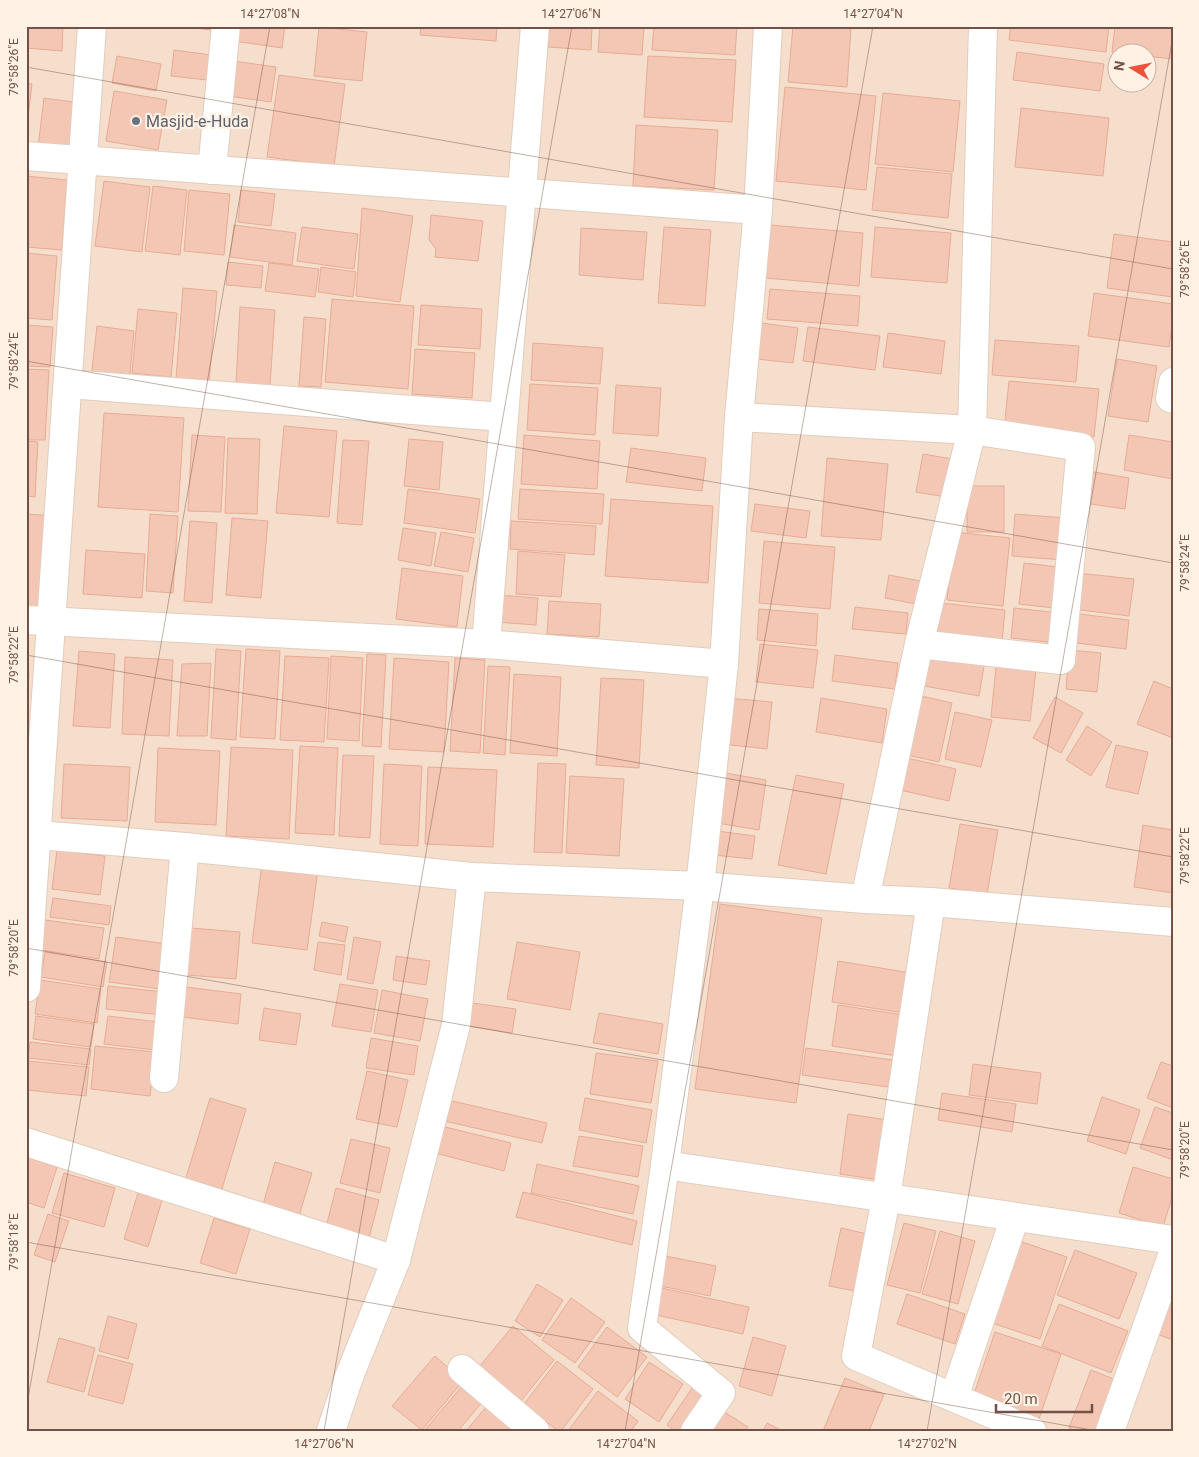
<svg xmlns="http://www.w3.org/2000/svg" width="1199" height="1457" viewBox="0 0 1199 1457" font-family="Roboto,sans-serif">
  <rect width="100%" height="100%" fill="#fdeede"/>
  <path fill="#f5dfcc" fill-rule="evenodd" d="M26,26H1173V1431H26ZM1116,52H1146V82H1116Z"/>
  <g fill="#f4c7b5" stroke="#e7ab94">
    <polygon points="26,26 63,26 62,51 26,48"/>
    <polygon points="179,26 210,26 210,30"/>
    <polygon points="229,26 285,26 282,48 227,40"/>
    <polygon points="421,26 497,26 496,41 420,35"/>
    <polygon points="549,26 592,26 591,50 548,47"/>
    <polygon points="600,26 644,26 642,55 598,52"/>
    <polygon points="654,26 737,26 735,55 652,50"/>
    <polygon points="793,26 851,28 847,87 788,82"/>
    <polygon points="1011,26 1109,26 1106,52 1009,40"/>
    <polygon points="1115,26 1173,26 1173,59 1146,56 1146,52 1112,52"/>
    <polygon points="319,27 367,32 362,81 314,76"/>
    <polygon points="174,50 211,55 207,80 171,76"/>
    <polygon points="1017,52 1104,64 1100,91 1013,80"/>
    <polygon points="117,56 161,64 156,91 112,83"/>
    <polygon points="648,56 736,60 732,122 644,117"/>
    <polygon points="226,60 276,67 271,102 221,95"/>
    <polygon points="279,75 345,84 334,166 267,157"/>
    <polygon points="26,83 32,84 26,135"/>
    <polygon points="785,87 876,96 866,190 776,181"/>
    <polygon points="114,91 167,100 158,150 106,141"/>
    <polygon points="883,93 960,101 953,172 875,164"/>
    <polygon points="44,98 80,103 74,151 38,147"/>
    <polygon points="1021,108 1109,118 1103,176 1015,167"/>
    <polygon points="636,125 718,130 714,190 633,186"/>
    <polygon points="877,167 952,174 948,218 872,210"/>
    <polygon points="26,176 67,180 62,250 26,247"/>
    <polygon points="104,181 150,187 142,252 95,246"/>
    <polygon points="153,186 187,190 180,255 145,251"/>
    <polygon points="189,190 230,194 224,255 184,251"/>
    <polygon points="241,190 275,194 271,226 238,222"/>
    <polygon points="362,208 413,216 400,302 356,296"/>
    <polygon points="431,215 483,221 478,261 435,257 436,249 429,240"/>
    <polygon points="234,225 296,233 292,265 230,257"/>
    <polygon points="770,225 863,233 859,286 765,278"/>
    <polygon points="302,227 358,234 354,269 297,261"/>
    <polygon points="664,227 711,230 705,306 658,303"/>
    <polygon points="875,227 951,233 947,283 871,277"/>
    <polygon points="581,228 647,232 643,280 579,275"/>
    <polygon points="1114,234 1173,242 1173,297 1107,288"/>
    <polygon points="26,253 57,256 52,320 26,318"/>
    <polygon points="228,262 263,266 261,288 226,285"/>
    <polygon points="269,263 319,269 315,297 265,291"/>
    <polygon points="321,267 356,272 353,297 318,292"/>
    <polygon points="183,288 217,291 209,382 176,379"/>
    <polygon points="770,289 860,296 858,326 767,319"/>
    <polygon points="1094,293 1173,304 1173,321 1169,347 1088,336"/>
    <polygon points="332,299 414,306 408,389 325,382"/>
    <polygon points="421,305 482,309 480,349 418,345"/>
    <polygon points="240,307 275,310 270,386 236,383"/>
    <polygon points="138,309 177,313 171,377 132,373"/>
    <polygon points="304,317 326,319 321,387 299,386"/>
    <polygon points="762,323 798,328 793,363 757,359"/>
    <polygon points="26,325 53,327 50,367 26,366"/>
    <polygon points="97,326 134,331 129,384 91,379"/>
    <polygon points="808,327 880,336 875,370 803,361"/>
    <polygon points="888,333 945,341 941,374 883,367"/>
    <polygon points="995,340 1079,346 1076,382 992,375"/>
    <polygon points="533,343 603,348 600,384 531,380"/>
    <polygon points="415,349 475,353 472,398 412,394"/>
    <polygon points="1117,359 1157,366 1148,422 1108,416"/>
    <polygon points="26,369 49,370 45,440 26,440"/>
    <polygon points="1009,381 1099,389 1094,437 1004,429"/>
    <polygon points="530,384 598,388 595,435 527,430"/>
    <polygon points="616,385 661,388 658,436 613,433"/>
    <polygon points="104,413 184,418 178,512 98,507"/>
    <polygon points="284,426 337,431 329,517 276,513"/>
    <polygon points="192,435 225,437 221,512 188,511"/>
    <polygon points="524,435 600,441 597,489 521,484"/>
    <polygon points="1129,435 1173,442 1173,479 1124,470"/>
    <polygon points="228,438 260,439 257,514 225,513"/>
    <polygon points="409,439 443,442 439,490 404,486"/>
    <polygon points="343,440 369,441 362,525 337,523"/>
    <polygon points="26,441 38,442 35,497 26,496"/>
    <polygon points="631,448 706,458 702,491 626,482"/>
    <polygon points="923,454 958,460 951,498 916,492"/>
    <polygon points="827,458 888,464 881,540 821,536"/>
    <polygon points="1083,470 1129,478 1125,509 1078,502"/>
    <rect x="967" y="486" width="37" height="46"/>
    <polygon points="408,489 480,499 475,533 404,523"/>
    <polygon points="520,489 604,494 602,524 518,519"/>
    <polygon points="611,499 713,506 708,583 605,576"/>
    <polygon points="755,504 810,511 806,538 751,531"/>
    <polygon points="26,514 55,516 49,610 26,608"/>
    <polygon points="150,514 178,516 173,593 146,591"/>
    <polygon points="1015,514 1066,518 1063,560 1012,556"/>
    <polygon points="232,518 268,521 261,598 226,595"/>
    <polygon points="190,521 217,523 212,603 184,601"/>
    <polygon points="511,521 596,526 594,555 510,549"/>
    <polygon points="403,528 436,533 431,566 398,560"/>
    <polygon points="441,532 474,538 468,572 434,566"/>
    <polygon points="954,532 1010,538 1003,606 947,600"/>
    <polygon points="764,541 835,547 830,609 759,603"/>
    <polygon points="86,550 145,554 142,598 83,594"/>
    <polygon points="518,551 565,555 561,597 516,594"/>
    <polygon points="1024,563 1067,568 1062,609 1019,604"/>
    <polygon points="402,568 463,576 457,627 396,619"/>
    <polygon points="1077,573 1134,579 1129,616 1073,609"/>
    <polygon points="889,575 920,581 916,604 885,598"/>
    <polygon points="497,595 538,598 536,625 495,622"/>
    <polygon points="549,601 601,604 599,637 547,634"/>
    <polygon points="941,603 1005,610 1002,642 937,635"/>
    <polygon points="855,607 908,613 906,634 852,629"/>
    <polygon points="1014,608 1060,613 1056,643 1011,638"/>
    <polygon points="759,609 818,614 816,646 757,640"/>
    <polygon points="1071,613 1129,620 1126,649 1068,642"/>
    <rect x="26" y="636" width="2" height="32"/>
    <polygon points="760,644 818,650 813,688 756,682"/>
    <polygon points="216,649 241,651 236,740 211,738"/>
    <polygon points="246,649 280,651 275,739 240,737"/>
    <polygon points="925,650 985,660 979,696 919,685"/>
    <polygon points="1069,650 1101,653 1097,692 1066,689"/>
    <polygon points="79,651 115,654 110,728 73,726"/>
    <polygon points="367,654 386,655 381,747 362,746"/>
    <polygon points="835,655 898,663 895,689 832,681"/>
    <polygon points="285,656 329,658 324,742 280,740"/>
    <polygon points="331,656 363,658 359,741 327,739"/>
    <polygon points="125,657 173,660 169,736 122,734"/>
    <polygon points="997,657 1037,661 1030,721 991,717"/>
    <polygon points="394,658 449,662 444,752 389,749"/>
    <polygon points="455,658 485,660 480,753 450,751"/>
    <polygon points="211,663 207,736 177,736 182,664"/>
    <polygon points="488,666 510,667 505,755 483,753"/>
    <polygon points="26,673 29,673 27,700 26,700"/>
    <polygon points="514,674 561,677 557,756 510,753"/>
    <polygon points="601,678 644,680 639,768 596,765"/>
    <polygon points="1154,681 1173,689 1173,738 1137,724"/>
    <polygon points="912,694 952,703 939,762 898,753"/>
    <polygon points="1055,697 1083,713 1061,753 1033,738"/>
    <polygon points="727,698 772,702 767,749 722,744"/>
    <polygon points="821,698 887,709 882,743 816,732"/>
    <polygon points="955,712 992,720 981,767 945,759"/>
    <polygon points="1087,726 1112,742 1091,776 1066,760"/>
    <polygon points="1116,745 1148,752 1138,794 1106,787"/>
    <polygon points="300,746 338,748 334,835 295,833"/>
    <polygon points="231,747 293,750 289,839 226,836"/>
    <polygon points="158,748 220,751 216,825 155,822"/>
    <polygon points="343,755 374,756 370,838 339,836"/>
    <polygon points="898,756 956,769 949,801 891,788"/>
    <polygon points="538,763 566,764 562,853 534,852"/>
    <polygon points="64,764 130,767 127,821 61,818"/>
    <polygon points="384,764 422,766 418,846 380,844"/>
    <polygon points="428,767 497,770 493,847 425,844"/>
    <polygon points="725,773 766,780 759,830 717,823"/>
    <polygon points="796,775 844,784 826,874 778,865"/>
    <polygon points="570,776 624,779 619,856 566,853"/>
    <polygon points="960,824 998,830 987,894 949,888"/>
    <polygon points="1143,825 1173,830 1173,893 1134,887"/>
    <polygon points="717,831 755,836 752,859 714,855"/>
    <polygon points="57,850 105,856 100,895 52,889"/>
    <polygon points="262,863 318,870 307,950 252,943"/>
    <polygon points="53,898 111,906 109,925 50,917"/>
    <polygon points="720,904 822,918 796,1103 695,1089"/>
    <polygon points="45,920 104,928 99,959 41,950"/>
    <polygon points="322,922 348,927 345,942 319,936"/>
    <polygon points="191,928 240,932 236,979 187,975"/>
    <polygon points="116,937 174,945 167,990 109,982"/>
    <polygon points="354,937 381,942 373,984 347,979"/>
    <polygon points="318,942 345,945 341,975 314,970"/>
    <polygon points="517,942 580,952 570,1010 507,999"/>
    <polygon points="45,952 107,962 103,987 41,977"/>
    <polygon points="396,956 430,961 426,985 393,980"/>
    <polygon points="838,961 911,973 905,1013 832,1002"/>
    <polygon points="40,980 101,989 97,1023 35,1014"/>
    <polygon points="340,984 378,990 371,1032 332,1026"/>
    <polygon points="108,986 164,992 162,1015 106,1009"/>
    <polygon points="186,987 241,994 238,1024 182,1017"/>
    <polygon points="382,990 428,999 420,1041 374,1033"/>
    <polygon points="472,1003 516,1009 512,1033 468,1026"/>
    <polygon points="838,1005 903,1015 897,1056 832,1046"/>
    <polygon points="264,1008 301,1014 296,1045 259,1040"/>
    <polygon points="599,1013 663,1024 658,1054 593,1043"/>
    <polygon points="36,1016 94,1024 91,1047 33,1039"/>
    <polygon points="108,1016 159,1022 155,1050 104,1044"/>
    <polygon points="371,1038 418,1046 414,1075 366,1068"/>
    <polygon points="30,1042 91,1049 89,1065 28,1058"/>
    <polygon points="95,1046 155,1052 150,1096 91,1089"/>
    <polygon points="806,1048 900,1061 896,1088 802,1075"/>
    <polygon points="596,1053 658,1061 651,1103 590,1094"/>
    <polygon points="28,1061 89,1067 86,1096 26,1090"/>
    <polygon points="1161,1062 1173,1066 1173,1108 1147,1098"/>
    <polygon points="973,1064 1041,1073 1037,1104 969,1095"/>
    <polygon points="367,1071 408,1080 397,1127 356,1119"/>
    <polygon points="942,1093 1016,1104 1012,1132 938,1120"/>
    <polygon points="1102,1097 1140,1110 1126,1154 1087,1141"/>
    <polygon points="210,1098 246,1109 221,1192 185,1181"/>
    <polygon points="585,1098 652,1110 646,1143 579,1130"/>
    <polygon points="448,1100 547,1123 542,1143 444,1121"/>
    <polygon points="1155,1107 1173,1113 1173,1160 1140,1148"/>
    <polygon points="848,1114 894,1121 886,1181 840,1174"/>
    <polygon points="441,1126 511,1143 504,1171 435,1153"/>
    <polygon points="579,1136 643,1146 638,1177 573,1166"/>
    <polygon points="351,1139 390,1148 380,1193 340,1183"/>
    <polygon points="26,1157 57,1167 44,1208 26,1202"/>
    <polygon points="275,1162 312,1173 299,1216 263,1205"/>
    <polygon points="537,1164 639,1186 633,1214 531,1193"/>
    <polygon points="1133,1167 1173,1179 1173,1194 1163,1227 1119,1213"/>
    <polygon points="64,1173 115,1188 104,1227 52,1213"/>
    <polygon points="336,1188 379,1200 369,1238 326,1227"/>
    <polygon points="523,1192 637,1221 632,1245 516,1217"/>
    <polygon points="138,1193 162,1200 148,1247 124,1239"/>
    <polygon points="48,1214 69,1221 55,1262 34,1255"/>
    <polygon points="214,1218 250,1229 236,1274 200,1263"/>
    <polygon points="904,1223 936,1231 920,1293 887,1285"/>
    <polygon points="841,1228 876,1236 865,1293 829,1286"/>
    <polygon points="940,1231 975,1241 958,1304 922,1294"/>
    <polygon points="1013,1239 1067,1257 1040,1339 986,1321"/>
    <polygon points="1075,1250 1137,1273 1119,1319 1057,1295"/>
    <polygon points="660,1255 716,1266 710,1296 655,1285"/>
    <polygon points="1173,1272 1173,1340 1151,1332"/>
    <polygon points="537,1284 563,1300 540,1337 515,1321"/>
    <polygon points="661,1288 749,1307 743,1334 656,1315"/>
    <polygon points="907,1294 965,1314 955,1344 897,1324"/>
    <polygon points="571,1298 605,1322 575,1363 542,1340"/>
    <polygon points="1059,1304 1128,1331 1111,1373 1042,1346"/>
    <polygon points="108,1316 137,1324 128,1359 99,1351"/>
    <polygon points="513,1326 554,1360 521,1401 479,1367"/>
    <polygon points="607,1327 647,1357 617,1397 578,1367"/>
    <polygon points="995,1332 1061,1354 1039,1419 973,1397"/>
    <polygon points="753,1337 786,1346 772,1396 739,1386"/>
    <polygon points="59,1338 95,1348 84,1392 47,1382"/>
    <polygon points="98,1355 133,1364 123,1404 88,1395"/>
    <polygon points="435,1356 463,1381 422,1430 392,1406"/>
    <polygon points="557,1361 593,1389 561,1431 558,1431 524,1404"/>
    <polygon points="649,1362 683,1384 659,1422 625,1399"/>
    <polygon points="1091,1370 1124,1383 1106,1431 1075,1431 1069,1428"/>
    <polygon points="845,1378 884,1394 869,1431 823,1431"/>
    <polygon points="463,1385 483,1401 458,1431 424,1431"/>
    <polygon points="692,1388 711,1400 690,1431 675,1431 667,1425"/>
    <polygon points="598,1391 638,1421 631,1431 568,1431"/>
    <polygon points="487,1406 517,1431 466,1431"/>
    <polygon points="718,1408 748,1427 745,1431 704,1431"/>
    <polygon points="767,1423 783,1431 763,1431"/>
  </g>
  <g fill="none" stroke-linecap="round" stroke-linejoin="round">
    <g stroke="#e3cbbd" stroke-width="30">
      <g id="minor">
        <polyline points="26,156 758,210"/>
        <polyline points="212,170 226,26"/>
        <polyline points="1173,382 1170,398 1173,399"/>
        <polyline points="68,384 504,417"/>
        <polyline points="739,417 972,430 1081,447 1061,660 919,644"/>
        <polyline points="26,620 486,644 724,664"/>
        <polyline points="486,644 535,26"/>
        <polyline points="26,834 185,847 472,877 700,886 865,899 931,902 1173,922"/>
        <polyline points="865,899 919,644 972,430 983,26"/>
        <polyline points="931,902 886,1198 856,1356 1032,1431"/>
        <polyline points="26,988 92,26"/>
        <polyline points="164,1078 185,847"/>
        <polyline points="26,1142 396,1260"/>
        <polyline points="665,1165 1173,1240"/>
        <polyline points="462,1369 535,1431"/>
        <polyline points="954,1397 1015,1217"/>
        <polyline points="331,1431 349,1377 396,1260 456,1025 472,877"/>
        <polyline points="695,1431 721,1393 642,1328 665,1165 700,886 724,664 739,417 758,210 768,26"/>
        <polyline points="1110,1431 1173,1253"/>
      </g>
    </g>
    <use href="#minor" stroke="#fff" stroke-width="28"/>
  </g>
  <path fill="none" stroke="#745146" stroke-width="1" stroke-opacity="0.45" d="M26,67L1173,269M26,361L1173,563M26,655L1173,857M26,948L1173,1150M26,1242L1097,1431M26,1410L270,26M324,1431L572,26M625,1431L873,26M927,1431L1173,36"/>
  <circle fill="#6b7280" stroke="#fff2e5" stroke-width="2" cx="136" cy="121" r="5"/>
  <g text-anchor="middle" stroke-width="4.5" stroke-linejoin="round" paint-order="stroke">
    <g font-size="16" fill="#5b616d" stroke="#fff2e5" text-anchor="start">
      <text x="146" y="127">Masjid-e-Huda</text>
    </g>
  </g>
  <rect width="1199" height="1457" fill="none" stroke="#fff2e5" stroke-width="55"/>
  <g transform="translate(1132 68) rotate(280)"><circle r="24" fill="#fff2e5" stroke="#c7b2a5"/>
  <path d="M0-4L9 19L0 12L-9 19Z" fill="#ee523d"/>
  <text y="-8" font-size="14" font-weight="bold" text-anchor="middle" fill="#745146">N</text>
  </g>
  <path d="M996 1404v8h96v-8" fill="none" stroke="#745146" stroke-width="2.5"/>
  <text x="1004" y="1404" font-size="15" fill="#745146" stroke="#fff2e5" stroke-width="4" paint-order="stroke">20 m</text>
  <rect x="28" y="28" width="1144" height="1402" fill="none" stroke="#745146" stroke-width="2"/>
  <g font-size="12" text-anchor="middle" fill="#745146">
    <text x="270" y="18">14°27'08"N</text>
    <text x="571" y="18">14°27'06"N</text>
    <text x="873" y="18">14°27'04"N</text>
    <text transform="translate(14 67) rotate(-90)" y="4">79°58'26"E</text>
    <text transform="translate(1185 269) rotate(-90)" y="4">79°58'26"E</text>
    <text transform="translate(14 361) rotate(-90)" y="4">79°58'24"E</text>
    <text transform="translate(1185 563) rotate(-90)" y="4">79°58'24"E</text>
    <text transform="translate(14 655) rotate(-90)" y="4">79°58'22"E</text>
    <text transform="translate(1185 856) rotate(-90)" y="4">79°58'22"E</text>
    <text transform="translate(14 948) rotate(-90)" y="4">79°58'20"E</text>
    <text transform="translate(1185 1150) rotate(-90)" y="4">79°58'20"E</text>
    <text transform="translate(14 1242) rotate(-90)" y="4">79°58'18"E</text>
    <text x="324" y="1448">14°27'06"N</text>
    <text x="626" y="1448">14°27'04"N</text>
    <text x="927" y="1448">14°27'02"N</text>
  </g>
</svg>
